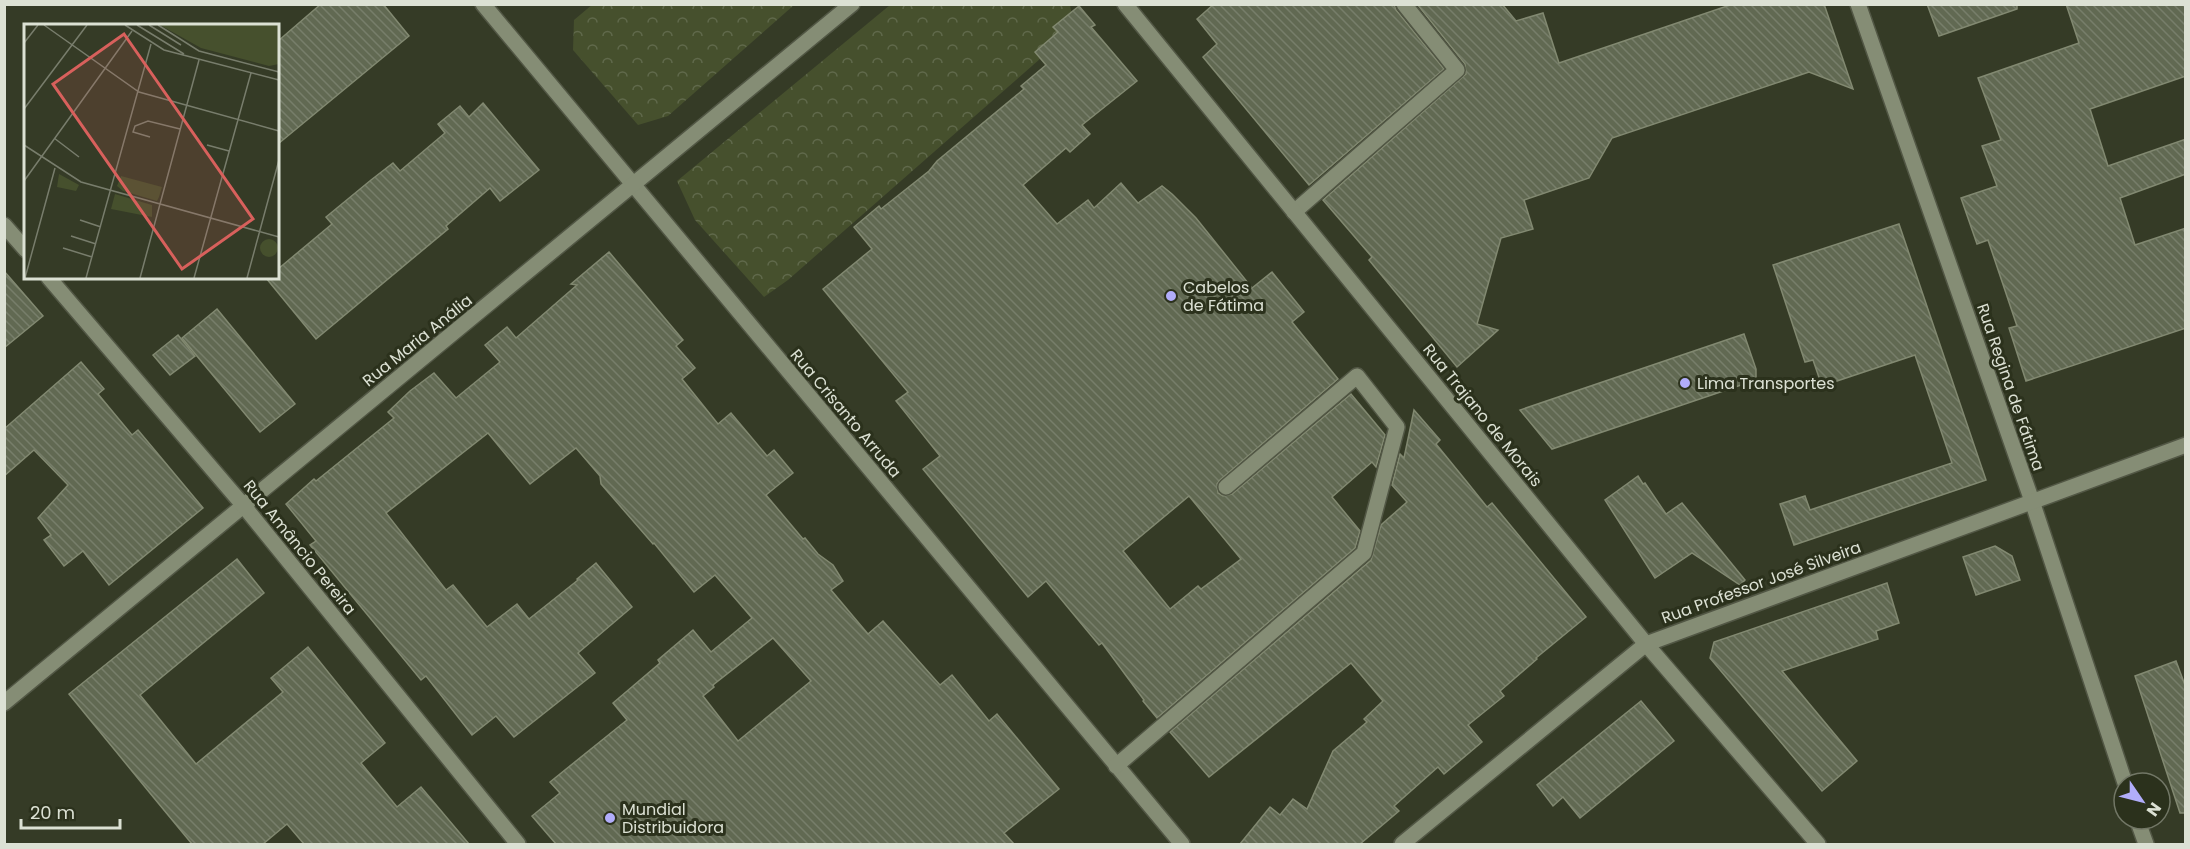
<svg xmlns="http://www.w3.org/2000/svg" width="2190" height="849" viewBox="0 0 2190 849" font-family="Poppins,sans-serif">
  <defs>
    <pattern id="forest-crowns" width="20" height="18" patternUnits="userSpaceOnUse" patternTransform="scale(1.5)"><rect width="20" height="18" fill="#46502d"/><path d="M2 6a3 3 0 1 1 6 0M12 15a3 3 0 1 1 6 0" fill="none" stroke="#60694b"/></pattern>
    <pattern id="building-back-hatch" width="6" height="6" patternUnits="userSpaceOnUse" patternTransform="scale(1.5)"><rect width="6" height="6" fill="#616952"/><path d="M-1 5l2 2M0 0l6 6M5-1l2 2" fill="none" stroke="#777e6a"/></pattern>
  </defs>
  <rect width="100%" height="100%" fill="#353b26"/>
  <g fill="url(#forest-crowns)">
    <polygon points="593,4 794,4 794,5 668,116 638,125 573,50 574,20"/>
    <polygon points="890,5 1070,5 1074,29 788,280 764,297 695,220 677,181"/>
  </g>
  <g fill="url(#building-back-hatch)" stroke="#828971" stroke-width="1.5" fill-rule="evenodd">
    <polygon points="321,4 383,4 409,36 278,144 278,41"/>
    <polygon points="1214,4 1394,4 1396,10 1444,69 1309,185 1203,57 1217,44 1197,19"/>
    <polygon points="1417,4 1502,4 1516,21 1543,13 1559,63 1733,4 1824,4 1853,89 1809,72 1612,138 1589,178 1524,200 1533,229 1501,238 1477,324 1498,330 1457,367 1369,260 1372,257 1323,200 1466,74 1465,64"/>
    <polygon points="1927,4 2017,4 2017,9 1939,36"/>
    <polygon points="2066,4 2186,4 2186,76 2090,109 2108,166 2186,139 2186,174 2120,198 2135,245 2186,228 2186,328 2026,381 2009,328 2017,326 1988,240 1977,244 1961,198 1997,186 1982,146 2001,140 1978,78 2079,43"/>
    <path d="M1079,6L1095,25L1091,27L1137,81L1082,125L1090,134L1070,152L1066,148L1023,185L1057,224L1088,200L1094,208L1121,183L1138,203L1162,186L1172,194L1196,218L1252,288L1272,272L1304,312L1292,322L1338,379L1220,480L1217,484L1218,493L1223,496L1232,494L1351,394L1385,435L1376,467L1372,462L1332,497L1360,531L1355,548L1157,718L1143,701L1144,700L1102,643L1099,645L1046,581L1028,597L923,469L940,456L896,401L908,392L823,289L872,249L854,227L879,206L881,209L929,171L937,161L1024,89L1021,86L1046,65L1035,52L1058,32L1053,27ZM1189,496L1241,559L1201,589L1198,586L1170,609L1123,551Z"/>
    <polygon points="483,103 539,170 500,201 490,188 446,226 448,229 316,339 266,278 278,278 278,269 332,224 326,217 371,180 393,163 400,171 445,133 438,124 460,106 469,117"/>
    <polygon points="1899,224 1986,480 1794,545 1780,504 1805,496 1810,510 1952,463 1915,355 1822,386 1813,360 1805,362 1773,265"/>
    <path d="M609,252L683,340L676,346L695,368L682,379L718,424L731,413L767,456L774,450L793,473L766,495L803,539L805,538L818,554L833,565L843,581L831,590L868,634L883,621L940,685L952,675L989,721L997,714L1059,789L1004,833L1014,844H556L532,816L560,793L550,782L627,720L613,703L660,663L658,660L693,630L711,652L752,618L715,575L694,592L654,543L653,544L601,484L600,476L576,448L530,484L488,433L386,513L446,590L453,585L487,627L517,604L529,619L578,580L577,579L596,563L632,607L578,653L595,673L514,737L496,716L472,735L426,676L421,680L310,545L316,541L286,504L314,479L316,481L394,418L388,412L410,391L434,373L456,398L500,362L485,345L507,327L516,338L577,285L571,284ZM773,638L811,681L738,741L703,696L714,687L713,685Z"/>
    <polygon points="4,271 43,316 4,348"/>
    <polygon points="217,309 295,404 260,432 182,338"/>
    <polygon points="1744,334 1756,369 1756,380 1552,449 1520,410"/>
    <polygon points="178,335 195,356 170,375 153,355"/>
    <polygon points="81,362 104,389 98,394 132,435 138,430 203,508 109,585 83,551 64,566 44,540 51,535 38,518 68,485 34,450 4,476 4,429"/>
    <polygon points="1414,410 1440,440 1436,444 1467,482 1487,507 1492,503 1586,617 1536,658 1537,659 1500,691 1504,696 1468,725 1482,742 1444,774 1438,767 1394,806 1399,811 1360,844 1240,844 1270,807 1280,815 1293,799 1307,809 1333,751 1367,722 1364,719 1383,701 1351,663 1209,777 1170,732 1371,560 1381,525 1407,502 1392,485 1400,454 1404,458"/>
    <polygon points="1638,476 1643,484 1645,483 1666,514 1682,503 1745,580 1740,585 1692,553 1655,578 1605,500"/>
    <polygon points="1995,546 2012,556 2020,580 1976,595 1963,557"/>
    <polygon points="237,559 264,593 140,695 196,764 283,692 271,678 308,647 385,743 361,763 397,807 421,787 469,844 304,844 287,824 263,844 192,844 154,798 69,694"/>
    <polygon points="1887,583 1899,623 1876,631 1878,639 1782,671 1857,761 1822,791 1710,658 1714,642"/>
    <polygon points="2176,661 2186,688 2186,813 2180,813 2135,676"/>
    <polygon points="1641,701 1674,741 1580,818 1563,797 1553,806 1537,785"/>
  </g>
  <g fill="none" stroke-linecap="round" stroke-linejoin="round">
    <g stroke="#525745" stroke-width="18">
      <polyline id="service" points="1294,212 1457,70 1404,4"/>
    </g>
    <g stroke="#525745" stroke-width="18">
      <g id="minor">
        <polyline points="483,4 1182,844"/>
        <polyline points="1125,4 1646,644 1818,844"/>
        <polyline points="1858,4 2032,501 2125,783"/>
        <polyline points="4,703 852,4"/>
        <polyline points="1116,766 1364,553 1397,427 1357,376 1226,487"/>
        <polyline points="2137,819 2146,844"/>
        <polyline points="1402,844 1646,644 2186,445"/>
      </g>
    </g>
    <g stroke="#525745" stroke-width="18">
      <g id="tertiary">
        <polyline points="4,225 26,250"/>
        <polyline points="49,278 243,505 518,844"/>
      </g>
    </g>
    <use href="#service" stroke="#858d75" stroke-width="15"/>
    <use href="#minor" stroke="#858d75" stroke-width="15"/>
    <use href="#tertiary" stroke="#858d75" stroke-width="15"/>
  </g>
  <g fill="#b1adfa" stroke="#2b311c" stroke-width="2">
    <circle cx="1171" cy="296" r="6"/>
    <circle cx="1685" cy="383" r="6"/>
    <circle cx="610" cy="818" r="6"/>
  </g>
  <g text-anchor="middle" stroke-width="6" stroke-linejoin="round" paint-order="stroke">
    <g font-size="16" fill="#dce1d4" stroke="#2b311c" text-anchor="start">
      <text x="1183" y="293">Cabelos<tspan x="1183" dy="18">de Fátima</tspan></text>
      <text x="1697" y="389">Lima Transportes</text>
      <text x="622" y="815">Mundial<tspan x="622" dy="18">Distribuidora</tspan></text>
    </g>
    <g font-size="16" fill="#dce1d4" stroke="#2b311c">
      <text transform="translate(417 340) rotate(-39)" y="6">Rua Maria Anália</text>
      <text transform="translate(2011 387) rotate(71)" y="6">Rua Regina de Fátima</text>
      <text transform="translate(846 413) rotate(50)" y="6">Rua Crisanto Arruda</text>
      <text transform="translate(1483 415) rotate(51)" y="6">Rua Trajano de Morais</text>
      <text transform="translate(300 547) rotate(51)" y="6">Rua Amâncio Pereira</text>
      <text transform="translate(1761 582) rotate(-20)" y="6">Rua Professor José Silveira</text>
    </g>
  </g>
  <g transform="translate(24 24)">
    <rect width="255" height="255" fill="#353b26"/>
    <path d="M136,1H255V40L245,42L177,24ZM236 224a9 9 0 1 1 18 0a9 9 0 1 1-18 0Z" fill="#46502d"/>
    <path d="M35,150L55,161L52,167L33,163ZM97,152L138,163L135,173L133,177L99,167L93,162ZM91,170L128,181V193L87,185Z" fill="#46502d"/>
    <path fill="none" stroke="#787d6c" stroke-width="1.5" d="M20,1L115,68L255,107M101,1L140,26L255,56M113,1L160,30M125,1L157,21M134,1L175,27L255,48M0,19L14,1M0,85L63,1M126,113L109,108L111,102L124,97L156,105M30,114L55,133M0,121L57,158L255,213M183,121L205,127M0,157L108,7M56,196L77,203M47,212L72,220M39,224L68,233M1,254L31,144M62,254L127,20M116,254L175,36M170,254L227,49M223,254L255,136"/>
    <path fill="#d8605c" fill-opacity="0.15" stroke="#d8605c" stroke-width="3" d="M100,10L229,195L158,245L29,60Z"/>
    <rect width="255" height="255" fill="none" stroke="#dce1d4" stroke-width="3"/>
  </g>
  <rect width="2190" height="849" fill="none" stroke="#dce1d4" stroke-width="12"/>
  <g transform="translate(2142 801) rotate(125)"><circle r="28" fill="#2b311c" stroke="#727766" stroke-width="1.5"/>
  <path d="M0-4.5L10 22L0 15L-10 22Z" fill="#b1adfa"/>
  <text y="-9" font-size="16" font-weight="bold" text-anchor="middle" fill="#dce1d4">N</text>
  </g>
  <path d="M21 819v9h99v-9" fill="none" stroke="#dce1d4" stroke-width="3"/>
  <text x="30" y="819" font-size="18" fill="#dce1d4" stroke="#2b311c" stroke-width="4.5" paint-order="stroke">20 m</text>
</svg>
